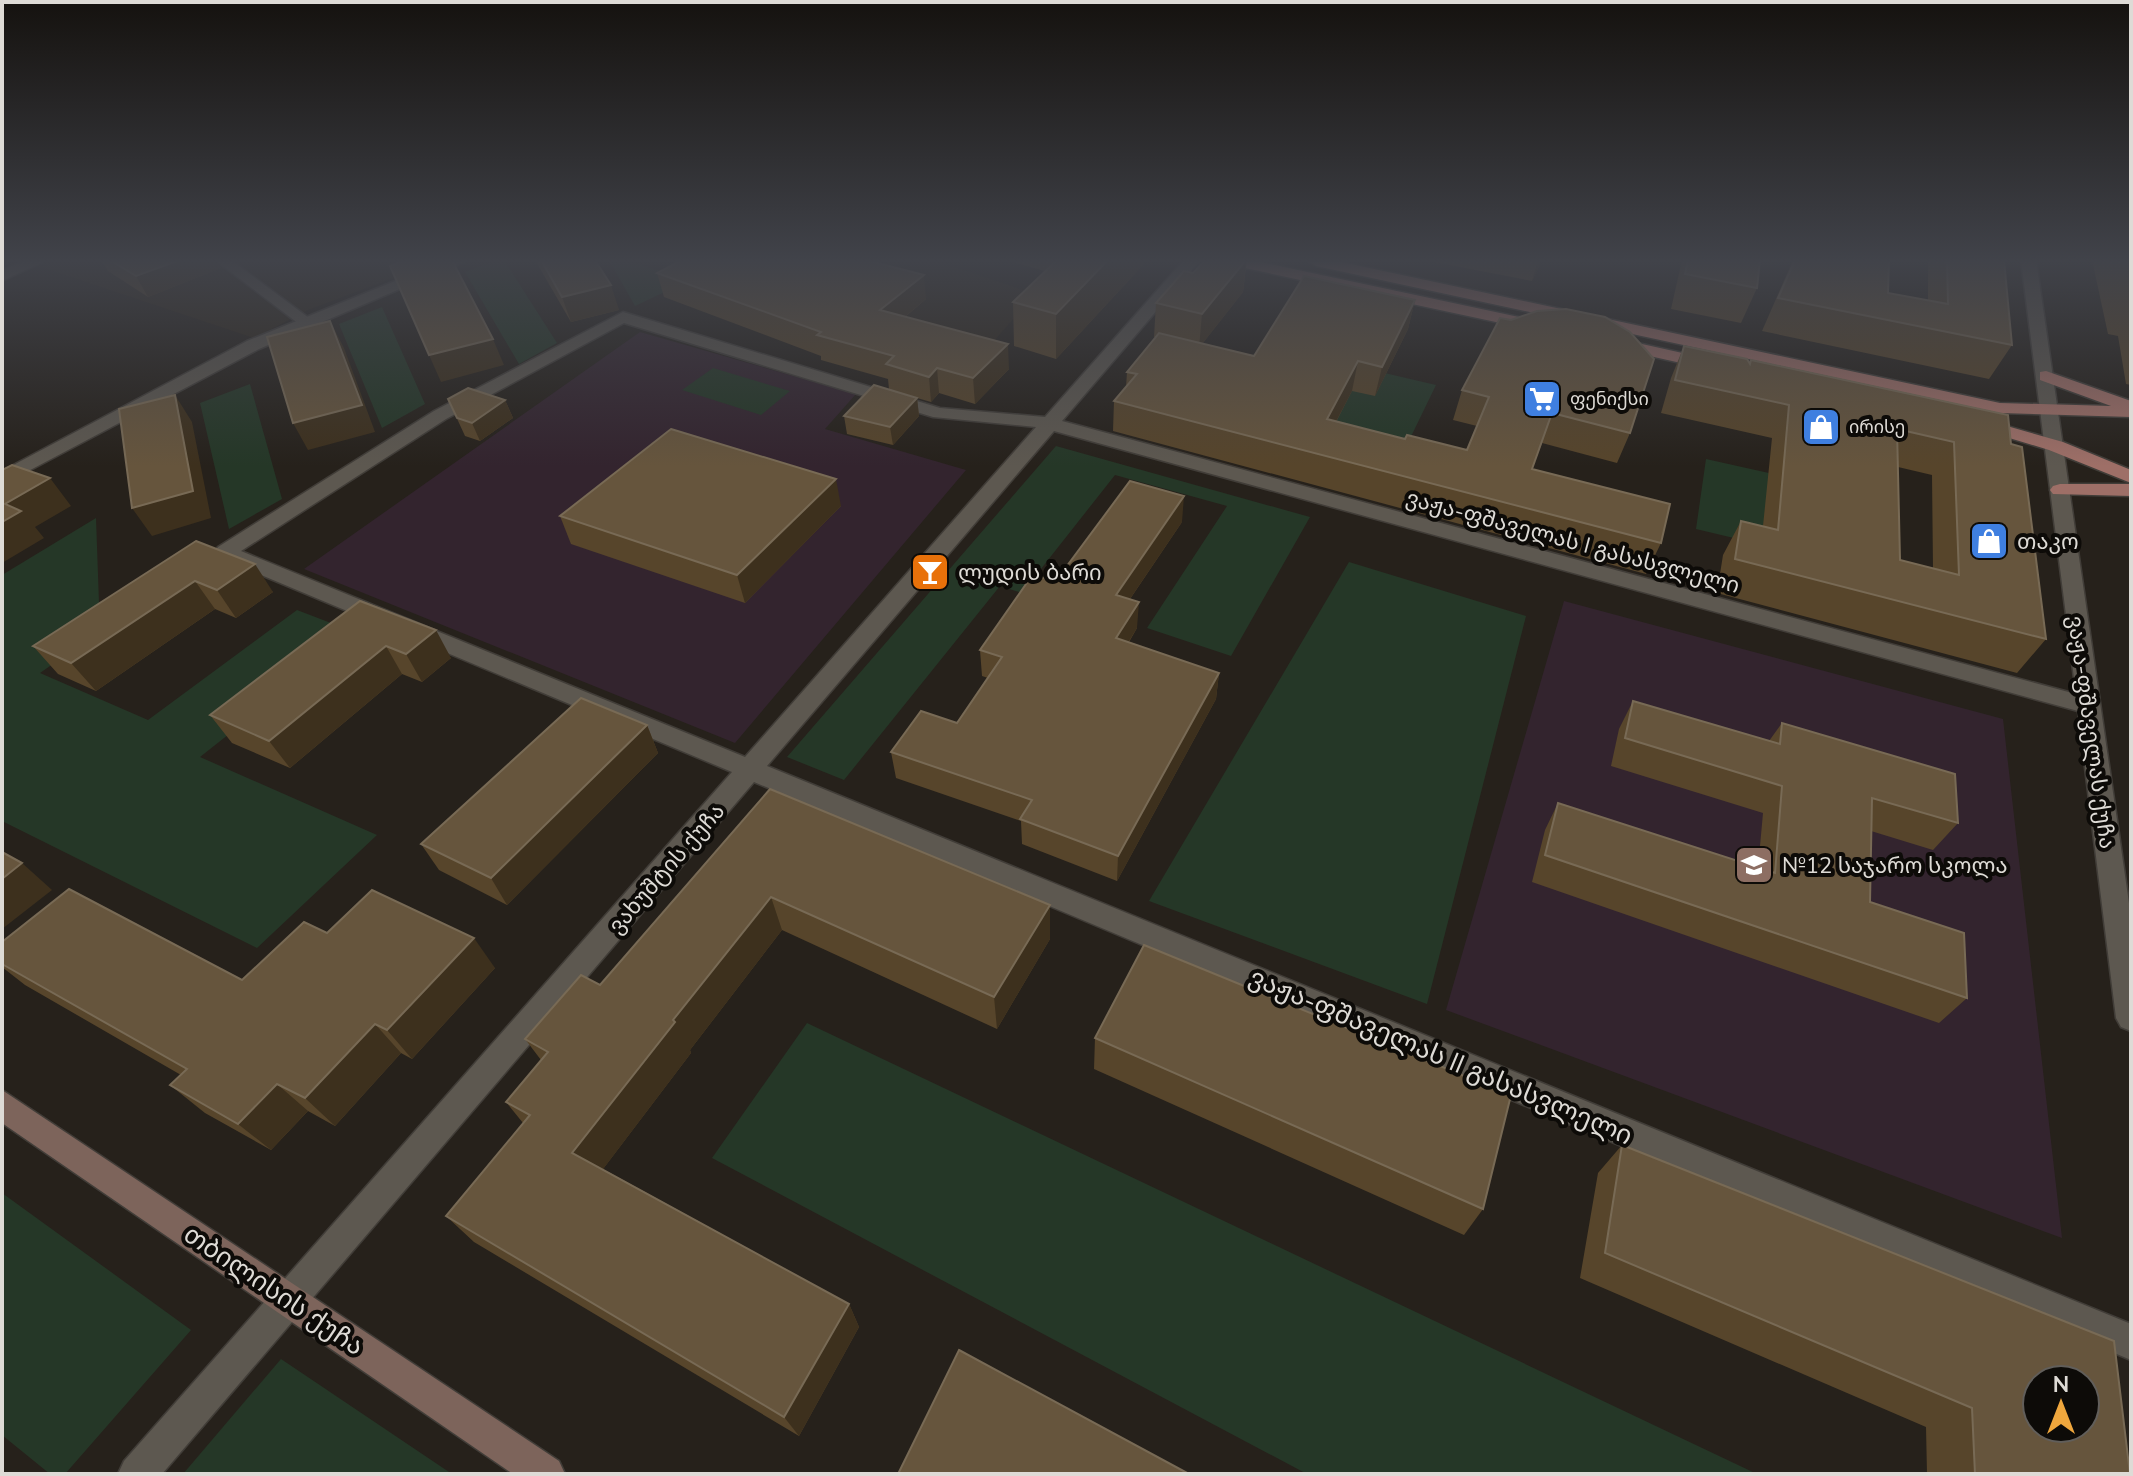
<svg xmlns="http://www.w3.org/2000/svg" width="2133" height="1476" viewBox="0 0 2133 1476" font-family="'Nunito Sans','Noto Sans Georgian',sans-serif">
  <rect width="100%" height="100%" fill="#26211b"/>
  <g fill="#2f271b">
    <polygon points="57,260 441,260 308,310 254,338 41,267"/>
    <polygon points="714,260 933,260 1035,294 986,350"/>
  </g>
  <g fill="#33242e">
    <polygon points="640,332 856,394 825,429 966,470 735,743 304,569"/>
    <polygon points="1564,601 2003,719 2062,1238 1446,1010"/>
  </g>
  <g fill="#253727">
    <polygon points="497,260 504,260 557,343 519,364 465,272"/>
    <polygon points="609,260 624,260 690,280 635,306"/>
    <polygon points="382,307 425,404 382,428 339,324"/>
    <polygon points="1265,345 1436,385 1404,451 1223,406"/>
    <polygon points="713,368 790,391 761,415 682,390"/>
    <polygon points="250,384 282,499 229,529 200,403"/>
    <polygon points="1056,446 1310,517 1231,656 1147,628 1227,506 1115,475 1022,593 1000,586 844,780 787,757"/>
    <polygon points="1706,459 1898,502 1901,578 1696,529"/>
    <polygon points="96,518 100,631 40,673 148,720 297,610 357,633 200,757 377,835 257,948 2,821 2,575"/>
    <polygon points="1349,562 1526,616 1427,1004 1149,901"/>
    <polygon points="807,1023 1757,1474 1307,1474 712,1158"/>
    <polygon points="2,1193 191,1330 65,1474 50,1474 2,1435"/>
    <polygon points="281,1359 452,1474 183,1474"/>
  </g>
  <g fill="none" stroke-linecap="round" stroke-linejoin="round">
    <g stroke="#413d38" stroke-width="3">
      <g id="minor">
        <polygon points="27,260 47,260 2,281 2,270"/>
        <polygon points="215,260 231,260 313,321 299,324"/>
        <path d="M1184,260H1200L1062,421L2076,694L2021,260H2036L2131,917V1031L2121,1027L2116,1018L2078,711L1054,431L767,766L2131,1324V1360L754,782L162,1474H118L124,1461L732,772L218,557L215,552L218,547L434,411L623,312L940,408L1045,417ZM624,323L933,417L1036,427L745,757L241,551L446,419Z"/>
      </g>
    </g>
    <g stroke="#413d38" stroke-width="3">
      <polygon id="tertiary" points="447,260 468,260 259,349 2,485 2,471 247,341"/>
    </g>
    <g stroke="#413d38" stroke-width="3">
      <polygon id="secondary" points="2,1090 559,1461 565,1474 513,1474 2,1123"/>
    </g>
    <g stroke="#413d38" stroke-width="3">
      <g id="primary">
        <polygon points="1224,260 1251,260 1533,320 1541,325 1533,330 1231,265"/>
        <polygon points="1332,260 2000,403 2111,406 2040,380 2040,372 2046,371 2131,401 2131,417 2000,413 1316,266 1308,261"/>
        <polygon points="1615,338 1714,360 1717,364 1708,369 1609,347 1607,343"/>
        <polygon points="1979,418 2063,442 2131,470 2131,483 2049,450 1973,427 1970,423"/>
        <polygon points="2060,484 2131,484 2131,496 2053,494 2050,490 2053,486"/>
      </g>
    </g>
    <use href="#minor" fill="#5d5850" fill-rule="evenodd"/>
    <use href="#tertiary" fill="#5d5850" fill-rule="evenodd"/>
    <use href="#secondary" fill="#7d645b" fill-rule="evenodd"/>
    <use href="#primary" fill="#9e6f67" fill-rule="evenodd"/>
  </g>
  <g fill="#57452b" fill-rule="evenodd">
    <polygon points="101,260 216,260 221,268 148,297 108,271"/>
    <polygon points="535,260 595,260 619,310 571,322"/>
    <polygon points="1005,260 1143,260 1143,265 1056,359 1014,346 1013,302 1045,271"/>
    <polygon points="1205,260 1247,260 1243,292 1202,344 1254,356 1415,300 1408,329 1375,396 1352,391 1336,422 1405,439 1467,450 1477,426 1453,420 1462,390 1630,433 1617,463 1542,443 1532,469 1661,543 1646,574 1113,431 1114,401 1126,387 1127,372 1156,337 1154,337 1156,303 1193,273"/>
    <polygon points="1424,260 1542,260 1532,281"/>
    <polygon points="1682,260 1760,260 1757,288 1741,323 1671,309"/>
    <polygon points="1793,260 1889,260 1888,293 1928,300 1928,260 2004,260 2012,345 1989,379 1762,331"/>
    <polygon points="2092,260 2131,260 2131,385 2126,384 2118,336 2108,334"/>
    <polygon points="657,273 926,299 905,317 1009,369 975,404 939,393 931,402 917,398 919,416 893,445 847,434 844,416 889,389 888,379 821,360 821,356 664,297"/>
    <path d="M1684,346L1749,364L2011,444L2046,639L2017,673L1717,593L1723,555L1741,521L1763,526L1772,438L1661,413L1671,378ZM1898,467L1932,475L1933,568L1900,560Z"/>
    <polygon points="448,399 505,400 513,418 480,441 465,436"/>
    <polygon points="841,506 745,603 571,544 560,516"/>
    <polygon points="1182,522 1130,599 1137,628 1129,642 1219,673 1216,699 1117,881 1022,844 1021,821 896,778 891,752 957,723 988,678 982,676 980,650 1055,582"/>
    <polygon points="196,541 273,592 236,618 215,609 96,691 58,674 33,646"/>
    <polygon points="360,601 451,658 422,682 402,674 290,768 232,743 210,715"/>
    <polygon points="1633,701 1769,741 1782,723 1958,823 1933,850 1871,831 1870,902 1967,998 1939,1023 1532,882 1545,830 1558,803 1758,868 1763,813 1611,766 1619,729"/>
    <polygon points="647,725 658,753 507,905 439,870 421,844"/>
    <polygon points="770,789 1050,939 997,1029 782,930 690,1050 691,1053 603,1169 849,1304 859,1327 799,1436 474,1242 446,1216 523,1123 506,1102 541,1060 525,1039 600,985"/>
    <polygon points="327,933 495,968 412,1059 401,1053 335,1126 308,1111 271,1150 205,1113 170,1085 181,1075 25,985 2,967 2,942 242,980"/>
    <polygon points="1095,1038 1483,1209 1464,1235 1094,1069"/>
    <polygon points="1622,1145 2130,1474 1927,1474 1926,1427 1580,1278 1598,1173"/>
  </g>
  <g fill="#3d301d">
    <polygon points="180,260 216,260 221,268 148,297 136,276"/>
    <polygon points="387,260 441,260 395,278"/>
    <polygon points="1108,260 1143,260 1143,265 1056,359 1056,314"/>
    <polygon points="1246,260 1243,292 1199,348 1202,314"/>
    <polygon points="1538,260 1542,260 1532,281"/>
    <polygon points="924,275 926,299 883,335 880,310"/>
    <polygon points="611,285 619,310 571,322 562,297"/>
    <polygon points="1415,300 1408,329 1375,396 1382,367"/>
    <polygon points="330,321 344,348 375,432 308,450 293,423"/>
    <polygon points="493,339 504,365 441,382 429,355"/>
    <polygon points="1008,344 1009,369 975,404 973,378"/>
    <polygon points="1358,361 1352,391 1321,450 1327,419"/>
    <polygon points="937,368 939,393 931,402 929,377"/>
    <polygon points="175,395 192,422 211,518 152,536 132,508"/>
    <polygon points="917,398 919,416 893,445 890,427"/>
    <polygon points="505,400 513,418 480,441 472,423"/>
    <polygon points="50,478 71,506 35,527 44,538 2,563 2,522 5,504"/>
    <polygon points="836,479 841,506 745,603 737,575"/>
    <polygon points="1184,496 1182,522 1115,621 1116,595"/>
    <polygon points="255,564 273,592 236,618 217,590"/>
    <polygon points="195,581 215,609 96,691 71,663"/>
    <polygon points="1139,602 1137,628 1115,664 1116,638"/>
    <polygon points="436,630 451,658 422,682 406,654"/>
    <polygon points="386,646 402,674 290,768 269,741"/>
    <polygon points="1219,673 1216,699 1117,881 1118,856"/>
    <polygon points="647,725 658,753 507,905 491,878"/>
    <polygon points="22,863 52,890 2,929 2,879"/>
    <polygon points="771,897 782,930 690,1050 691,1053 594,1181 572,1153 673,1020"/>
    <polygon points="1050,905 1050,939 997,1029 994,997"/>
    <polygon points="474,938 495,968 412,1059 387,1030"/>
    <polygon points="375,1024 401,1053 335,1126 305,1098"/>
    <polygon points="277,1084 308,1111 271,1150 238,1124"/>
    <polygon points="849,1304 859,1327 799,1436 784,1417"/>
  </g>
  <g fill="#66553d" stroke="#786a55" stroke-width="2" fill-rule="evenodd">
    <polygon points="110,260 180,260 136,276"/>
    <polygon points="406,260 452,260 493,339 429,355 390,266"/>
    <polygon points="541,260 595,260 611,285 562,297"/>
    <polygon points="682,260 866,260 924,275 880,310 1008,344 973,378 937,368 929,377 886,364 894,356 817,335 821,332 657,273"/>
    <polygon points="1057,260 1108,260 1056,314 1013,302"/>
    <polygon points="1205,260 1246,260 1202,314 1156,303 1184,271 1193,273"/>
    <polygon points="1688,260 1760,260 1757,288 1685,274"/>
    <polygon points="1795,260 1889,260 1888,293 1948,304 1947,260 2004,260 2012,345 1778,298"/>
    <polygon points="1304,276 1415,300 1382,367 1358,361 1327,419 1405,439 1407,435 1467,450 1489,397 1462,390 1500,318 1511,320 1537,311 1566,309 1605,317 1630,332 1654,359 1630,433 1552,413 1532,469 1670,504 1661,543 1114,401 1137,374 1127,372 1159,333 1254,356"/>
    <polygon points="330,321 362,405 293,423 267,337"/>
    <path d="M1684,346L1747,359L1750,364L1751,360L2008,415L2011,444L2022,447L2046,639L1735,559L1741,521L1778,530L1789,405L1675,380ZM1897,429L1954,442L1959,575L1900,560Z"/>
    <polygon points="874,385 917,398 890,427 844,416"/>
    <polygon points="468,388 505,400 472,423 457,418 448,399"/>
    <polygon points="175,395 193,491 132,508 119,409"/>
    <polygon points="671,429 836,479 737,575 560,516"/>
    <polygon points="12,465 50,478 5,504 21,511 2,522 2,470"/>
    <polygon points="1130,481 1184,496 1116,595 1139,602 1116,638 1219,673 1118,856 1020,819 1032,800 891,752 921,711 957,723 1002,657 980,650 1033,574 1055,582"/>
    <polygon points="196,541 255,564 217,590 195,581 71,663 33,646"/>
    <polygon points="360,601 436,630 406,654 386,646 269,741 210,715"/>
    <polygon points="581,698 647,725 491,878 421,844"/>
    <polygon points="1633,701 1780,744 1782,723 1955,774 1958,823 1872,798 1870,902 1964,933 1967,998 1545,855 1558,803 1775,873 1782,786 1625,738"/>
    <polygon points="770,789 1050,905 994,997 771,897 673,1020 675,1022 572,1153 849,1304 784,1417 446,1216 530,1115 506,1102 548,1052 525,1039 581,975 600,985"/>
    <polygon points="2,852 22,863 2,879"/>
    <polygon points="69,889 242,980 304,922 327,933 372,890 474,938 387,1030 375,1024 305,1098 277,1084 238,1124 170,1085 187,1069 2,964 2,942"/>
    <polygon points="1144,945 1511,1095 1483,1209 1095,1038"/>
    <path d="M1622,1145L2114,1341L2130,1474H1975L1972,1408L1605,1253ZM2037,1380H2085V1428H2037Z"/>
    <polygon points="959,1350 1189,1474 898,1474"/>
  </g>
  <linearGradient id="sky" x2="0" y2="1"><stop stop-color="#15120f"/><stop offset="0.56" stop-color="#41434a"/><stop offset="1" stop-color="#41434a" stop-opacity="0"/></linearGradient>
  <rect width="2133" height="466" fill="url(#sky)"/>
  <defs>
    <g id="supermarket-square" transform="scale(2)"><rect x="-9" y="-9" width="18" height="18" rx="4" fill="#3f7fe0" stroke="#0d0b08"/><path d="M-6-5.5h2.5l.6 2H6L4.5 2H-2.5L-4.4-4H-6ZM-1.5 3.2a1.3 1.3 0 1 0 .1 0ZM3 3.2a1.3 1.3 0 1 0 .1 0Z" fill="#fff"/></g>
    <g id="shop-square" transform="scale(2)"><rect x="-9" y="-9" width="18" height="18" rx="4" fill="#3f7fe0" stroke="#0d0b08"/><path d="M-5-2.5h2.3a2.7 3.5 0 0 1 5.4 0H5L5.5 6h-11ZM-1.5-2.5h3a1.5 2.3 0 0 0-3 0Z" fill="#fff"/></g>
    <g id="bar-square" transform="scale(2)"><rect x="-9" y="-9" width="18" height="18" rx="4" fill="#e8710a" stroke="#0d0b08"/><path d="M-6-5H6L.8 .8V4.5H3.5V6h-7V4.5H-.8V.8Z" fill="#fff"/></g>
    <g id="school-square" transform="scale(2)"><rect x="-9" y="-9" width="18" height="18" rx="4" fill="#8d6e63" stroke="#0d0b08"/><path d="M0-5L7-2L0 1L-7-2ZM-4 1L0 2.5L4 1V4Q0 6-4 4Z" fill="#fff"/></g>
  </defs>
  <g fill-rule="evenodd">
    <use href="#supermarket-square" x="1542" y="399"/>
    <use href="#shop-square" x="1821" y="427"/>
    <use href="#shop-square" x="1989" y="541"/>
    <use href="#bar-square" x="930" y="572"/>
    <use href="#school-square" x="1754" y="865"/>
  </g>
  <g text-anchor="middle" stroke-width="8" stroke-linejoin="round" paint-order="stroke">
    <g font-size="18" fill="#dedbd6" stroke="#0d0b08" text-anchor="start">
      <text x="1570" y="405">ფენიქსი</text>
      <text x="1849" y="433">ირისე</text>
    </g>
    <g font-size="22" fill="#dedbd6" stroke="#0d0b08">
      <text transform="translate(1573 541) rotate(15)" y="8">ვაჟა-ფშაველას I გასასვლელი</text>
      <text transform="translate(2092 732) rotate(82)" y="8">ვაჟა-ფშაველას ქუჩა</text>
      <text transform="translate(666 868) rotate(-49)" y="8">ვახუშტის ქუჩა</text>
    </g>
    <g font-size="22" fill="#dedbd6" stroke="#0d0b08" text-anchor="start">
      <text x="2017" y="549">თაკო</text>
      <text x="958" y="580">ლუდის ბარი</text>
      <text x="1782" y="873">№12 საჯარო სკოლა</text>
    </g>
    <g font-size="26" fill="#dedbd6" stroke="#0d0b08">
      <text transform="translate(1441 1056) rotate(23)" y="9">ვაჟა-ფშაველას II გასასვლელი</text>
      <text transform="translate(274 1290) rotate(34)" y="9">თბილისის ქუჩა</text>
    </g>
  </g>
  <rect width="2133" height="1476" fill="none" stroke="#dedbd6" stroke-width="8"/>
  <g transform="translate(2061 1404)"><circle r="38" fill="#0d0b08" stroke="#615e5a" stroke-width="2"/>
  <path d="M0-6L14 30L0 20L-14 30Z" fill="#efa73d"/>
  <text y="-12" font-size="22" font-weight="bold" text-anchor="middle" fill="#dedbd6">N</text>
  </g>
</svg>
